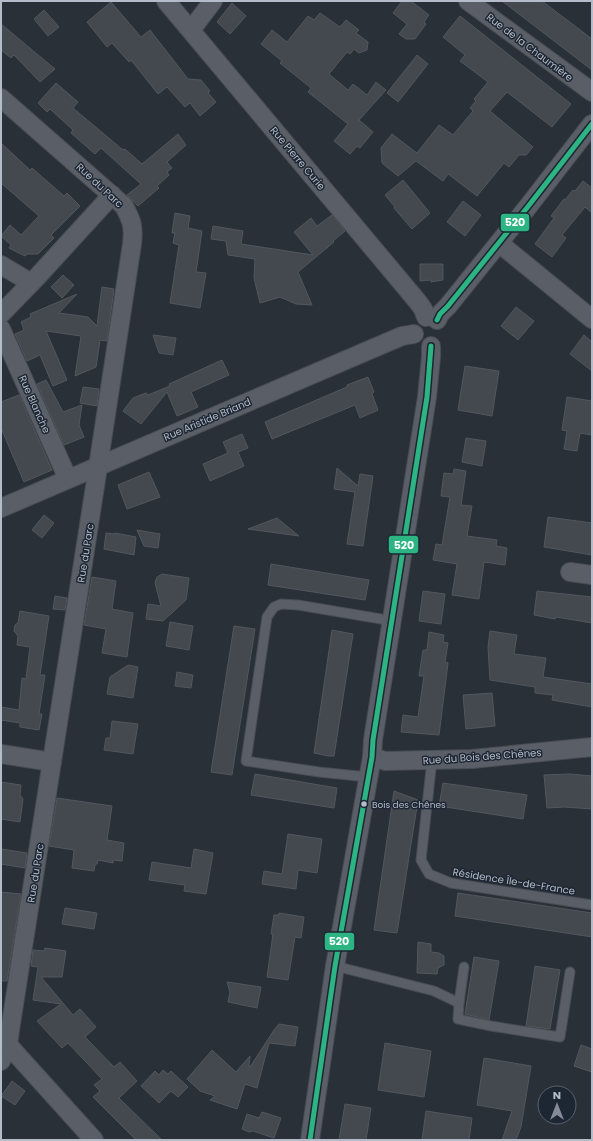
<svg xmlns="http://www.w3.org/2000/svg" width="593" height="1141" viewBox="0 0 593 1141" font-family="Poppins,sans-serif">
  <rect width="100%" height="100%" fill="#2a3038"/>
  <g fill="#444950" stroke="#52575f">
    <polygon points="402,1 411,1 429,15 424,22 426,24 415,39 406,39 399,34 407,24 393,13"/>
    <polygon points="502,1 542,1 592,39 592,70"/>
    <polygon points="111,2 141,37 150,30 188,79 201,80 210,91 208,93 216,102 200,116 190,103 185,107 167,87 158,94 131,60 129,62 112,43 107,47 87,22"/>
    <polygon points="232,3 246,16 230,34 217,22"/>
    <polygon points="44,10 59,27 48,36 34,19"/>
    <polygon points="320,13 340,27 346,20 359,30 356,33 368,42 367,50 359,53 354,49 350,54 347,52 329,74 348,90 353,84 367,95 376,82 386,90 359,120 373,132 360,148 357,146 350,154 334,141 348,124 308,92 311,88 280,63 282,61 261,44 272,30 287,42 308,16 314,20"/>
    <polygon points="460,16 571,104 552,127 507,92 490,111 533,147 526,155 519,155 509,167 504,163 477,196 448,174 443,181 416,161 398,176 382,163 381,148 392,134 417,153 439,125 453,135 473,111 470,108 476,101 474,99 488,82 460,61 465,55 443,37"/>
    <polygon points="1,24 55,69 40,82 14,55 11,58 1,50"/>
    <polygon points="417,55 428,64 398,102 387,93"/>
    <polygon points="56,83 78,102 73,108 123,150 124,149 126,150 142,164 178,134 186,145 167,162 172,168 167,172 169,175 157,186 159,188 138,206 127,195 141,184 101,148 95,154 71,133 73,130 50,109 47,112 38,103"/>
    <polygon points="1,143 30,170 32,168 64,196 67,193 80,206 51,235 54,238 38,254 27,254 25,256 9,248 11,245 1,236 10,225 21,235 39,216 1,183"/>
    <polygon points="403,180 430,213 412,229 394,208 395,207 385,195"/>
    <polygon points="583,181 592,188 592,213 585,207 562,235 566,238 552,257 535,244 554,218 551,216 564,199 565,200 573,190 575,191"/>
    <polygon points="463,201 481,215 465,236 447,222"/>
    <polygon points="175,213 190,216 188,228 202,231 196,272 206,273 200,308 170,303 179,245 173,243 175,233 172,233"/>
    <polygon points="332,215 345,231 333,241 334,242 298,272 312,305 296,304 280,297 260,303 254,278 255,259 228,255 226,241 211,239 213,226 243,231 241,244 313,255 294,232 311,218 317,226"/>
    <polygon points="420,264 443,264 443,280 431,282 431,280 420,281"/>
    <polygon points="63,275 74,285 62,298 51,287"/>
    <polygon points="102,287 114,289 107,341 100,340 96,367 75,376 81,336 46,331 67,380 53,386 40,355 27,361 15,334 24,330 21,322 31,317 30,314 77,294 59,313 88,317 97,326"/>
    <polygon points="516,307 534,321 518,340 501,326"/>
    <polygon points="153,335 176,338 173,355 159,353"/>
    <polygon points="584,335 592,342 592,371 570,354"/>
    <polygon points="222,360 229,375 191,392 198,407 177,416 167,392 141,424 123,411 133,398 146,393 148,395 170,386 169,384"/>
    <polygon points="465,366 499,371 492,416 458,410"/>
    <polygon points="368,377 374,392 372,394 378,410 360,418 355,405 272,439 265,422 347,387 347,385"/>
    <polygon points="46,380 63,412 82,405 79,425 84,437 64,445 37,384"/>
    <polygon points="83,387 99,389 97,406 80,403"/>
    <polygon points="19,395 52,470 24,482 1,428 1,402"/>
    <polygon points="567,397 592,401 592,435 580,433 577,451 564,449 567,431 562,430"/>
    <polygon points="242,434 248,448 238,452 244,466 210,481 203,464 228,453 223,442"/>
    <polygon points="466,438 486,441 482,466 462,462"/>
    <polygon points="337,468 358,486 360,474 373,476 363,546 347,544 355,492 334,489"/>
    <polygon points="454,469 466,471 461,505 472,506 467,536 497,540 496,546 507,548 505,565 484,562 479,599 452,595 457,564 433,560 436,544 442,545 450,497 441,496 444,473 453,474"/>
    <polygon points="149,472 160,497 127,509 118,485"/>
    <polygon points="44,515 54,523 42,538 32,530"/>
    <polygon points="548,517 592,523 592,555 544,547"/>
    <polygon points="277,518 299,536 248,529"/>
    <polygon points="137,530 160,534 158,548 144,546"/>
    <polygon points="106,533 115,534 115,533 136,537 134,555 104,549"/>
    <polygon points="271,564 369,580 365,600 268,585"/>
    <polygon points="162,574 189,578 186,600 163,621 146,619 148,604 161,606 155,583 157,577"/>
    <polygon points="92,577 116,581 112,609 133,613 127,657 102,653 106,629 84,625"/>
    <polygon points="423,591 445,594 441,624 419,621"/>
    <polygon points="537,591 592,597 592,623 556,617 555,619 534,615"/>
    <polygon points="55,596 67,598 65,610 53,609"/>
    <polygon points="20,611 49,616 40,675 45,675 39,714 42,714 39,730 20,727 20,723 1,720 1,707 19,710 22,678 26,679 30,647 17,645 18,636 14,631 15,625 18,623"/>
    <polygon points="170,622 193,626 189,650 166,646"/>
    <polygon points="234,626 255,629 232,775 211,772"/>
    <polygon points="332,630 353,634 334,756 328,756 314,753"/>
    <polygon points="490,631 517,635 514,654 546,658 543,677 592,684 592,707 552,700 553,695 535,693 535,687 490,680 488,647"/>
    <polygon points="429,632 444,635 443,642 448,643 445,662 448,663 439,735 401,732 403,715 418,717 424,676 419,676 423,650 427,650"/>
    <polygon points="128,665 138,667 133,698 107,694 110,677"/>
    <polygon points="177,672 193,675 191,688 175,686"/>
    <polygon points="492,693 495,726 466,729 463,695"/>
    <polygon points="112,721 138,724 133,754 104,750 106,738 110,738"/>
    <polygon points="255,774 337,788 334,808 251,795"/>
    <polygon points="570,774 592,776 592,809 564,807 547,808 544,775"/>
    <polygon points="1,782 21,785 20,795 23,799 20,822 1,819"/>
    <polygon points="443,783 527,795 523,819 439,806"/>
    <polygon points="394,791 418,800 397,933 374,930"/>
    <polygon points="57,798 112,806 107,840 124,843 122,861 113,860 113,863 98,860 97,864 95,864 94,871 72,868 74,850 49,846"/>
    <polygon points="288,834 322,839 317,873 298,870 296,889 262,884 264,871 282,874"/>
    <polygon points="1,849 27,853 25,868 1,864"/>
    <polygon points="194,849 213,853 206,894 184,891 185,885 149,880 152,862 191,868"/>
    <polygon points="1,892 21,894 7,981 1,981"/>
    <polygon points="458,893 592,913 592,937 455,916"/>
    <polygon points="65,908 97,913 94,929 62,924"/>
    <polygon points="279,913 304,917 301,938 295,937 288,980 267,977 273,934 271,934 274,915 279,915"/>
    <polygon points="418,942 431,944 431,952 439,953 444,956 444,965 438,968 437,974 417,973"/>
    <polygon points="45,948 66,951 62,977 41,977 73,1015 80,1009 96,1027 85,1037 114,1067 120,1062 137,1081 119,1098 162,1140 136,1140 93,1097 100,1091 94,1085 102,1079 68,1043 62,1048 37,1021 61,1004 33,1000 38,967 31,966 33,950 44,951"/>
    <polygon points="474,957 499,961 489,1020 465,1014"/>
    <polygon points="535,966 560,970 550,1029 526,1026"/>
    <polygon points="227,982 261,987 257,1008 228,1002 230,992"/>
    <polygon points="279,1024 298,1027 295,1046 269,1043 257,1088 245,1084 237,1109 210,1100 215,1096 200,1091 187,1079 212,1050 236,1072 250,1056 249,1066 250,1067 274,1030"/>
    <polygon points="385,1043 431,1051 424,1097 378,1090"/>
    <polygon points="581,1045 592,1049 592,1072 574,1066"/>
    <polygon points="484,1058 531,1066 521,1127 516,1140 502,1140 512,1111 477,1105"/>
    <polygon points="163,1070 168,1074 171,1071 188,1087 178,1097 171,1091 159,1103 141,1086 155,1071 159,1075"/>
    <polygon points="12,1081 25,1091 15,1105 1,1096"/>
    <polygon points="345,1104 371,1108 366,1140 339,1140"/>
    <polygon points="426,1111 472,1118 469,1140 422,1140"/>
    <polygon points="262,1112 281,1118 274,1138 253,1131 249,1132 242,1129 247,1114 259,1118"/>
  </g>
  <g fill="none" stroke-linecap="round" stroke-linejoin="round">
    <g stroke="#484c53" stroke-width="11">
      <g id="service">
        <polyline points="432,760 421,860 429,874 451,883 592,905"/>
        <polyline points="368,777 319,772 246,761 267,617 274,607 281,604 298,605 393,621"/>
        <polyline points="335,966 434,991 459,1003 458,1019 491,1026 560,1037 570,972"/>
        <polyline points="459,1003 464,967"/>
      </g>
    </g>
    <g stroke="#484c53" stroke-width="20">
      <g id="minor">
        <polyline points="166,1 418,302 423,309 426,317"/>
        <polyline points="468,1 592,92"/>
        <polyline points="191,30 213,1"/>
        <path d="M1,98L124,206C132,221 134,227 132,244L96,480L10,1030L8,1045L1,1061"/>
        <polyline points="499,243 592,319"/>
        <polyline points="1,265 23,278 30,284"/>
        <polyline points="1,314 37,277 112,195"/>
        <polyline points="437,320 440,314 448,306 530,204 592,124"/>
        <polyline points="1,329 68,479"/>
        <polyline points="1,508 402,336 414,334"/>
        <polyline points="570,572 592,575"/>
        <polyline points="1,754 52,762"/>
        <polyline points="372,757 385,761 472,759 592,747"/>
        <polyline points="1,1037 94,1140"/>
        <polyline points="310,1140 335,966 372,757 373,740 427,397 431,357 431,346"/>
      </g>
    </g>
    <use href="#service" stroke="#5a5e66" stroke-width="9"/>
    <use href="#minor" stroke="#5a5e66" stroke-width="18"/>
    <g stroke="#1d2633" stroke-width="8">
      <g id="bus-1">
        <polyline points="437,320 440,314 448,306 530,204 592,124"/>
        <polyline points="310,1140 335,966 372,757 373,740 427,397 431,346"/>
      </g>
    </g>
    <use href="#bus-1" stroke="#2db483" stroke-width="5"/>
  </g>
  <circle fill="#b4bcc9" stroke="#1d2633" stroke-width="1.5" cx="364" cy="804" r="3.5"/>
  <g text-anchor="middle" stroke-width="3" stroke-linejoin="round" paint-order="stroke">
    <g font-size="9" fill="#b4bcc9" stroke="#1d2633" text-anchor="start">
      <text x="372" y="808">Bois des Chênes</text>
    </g>
    <g font-size="10" fill="#b4bcc9" stroke="#1d2633">
      <text transform="translate(530 47) rotate(37)" y="4">Rue de la Chaumière</text>
      <text transform="translate(298 158) rotate(50)" y="4">Rue Pierre Curie</text>
      <text transform="translate(100 185) rotate(43)" y="4">Rue du Parc</text>
      <text transform="translate(35 404) rotate(66)" y="4">Rue Blanche</text>
      <text transform="translate(207 419) rotate(-23)" y="4">Rue Aristide Briand</text>
      <text transform="translate(85 553) rotate(-81)" y="4">Rue du Parc</text>
      <text transform="translate(482 756) rotate(-4)" y="4">Rue du Bois des Chênes</text>
      <text transform="translate(35 873) rotate(-81)" y="4">Rue du Parc</text>
      <text transform="translate(514 881) rotate(9)" y="4">Résidence Île-de-France</text>
    </g>
  </g>
  <g stroke="#1d2633" stroke-width="1.5">
    <rect x="500" y="213" width="30" height="19" rx="4" fill="#2db483"/>
    <rect x="388" y="535" width="31" height="19" rx="4" fill="#2db483"/>
    <rect x="324" y="932" width="31" height="19" rx="4" fill="#2db483"/>
  </g>
  <g font-size="11" text-anchor="middle" font-weight="bold" fill="#fff">
    <text x="515" y="226">520</text>
    <text x="404" y="549">520</text>
    <text x="339" y="945">520</text>
  </g>
  <rect width="593" height="1141" fill="none" stroke="#b4bcc9" stroke-width="4"/>
  <g transform="translate(557 1105)"><circle r="19" fill="#1d2633" stroke="#59626f"/>
  <path d="M0-3L7 15L0 10L-7 15Z" fill="#848b96"/>
  <text y="-6" font-size="11" font-weight="bold" text-anchor="middle" fill="#b4bcc9">N</text>
  </g>
</svg>
